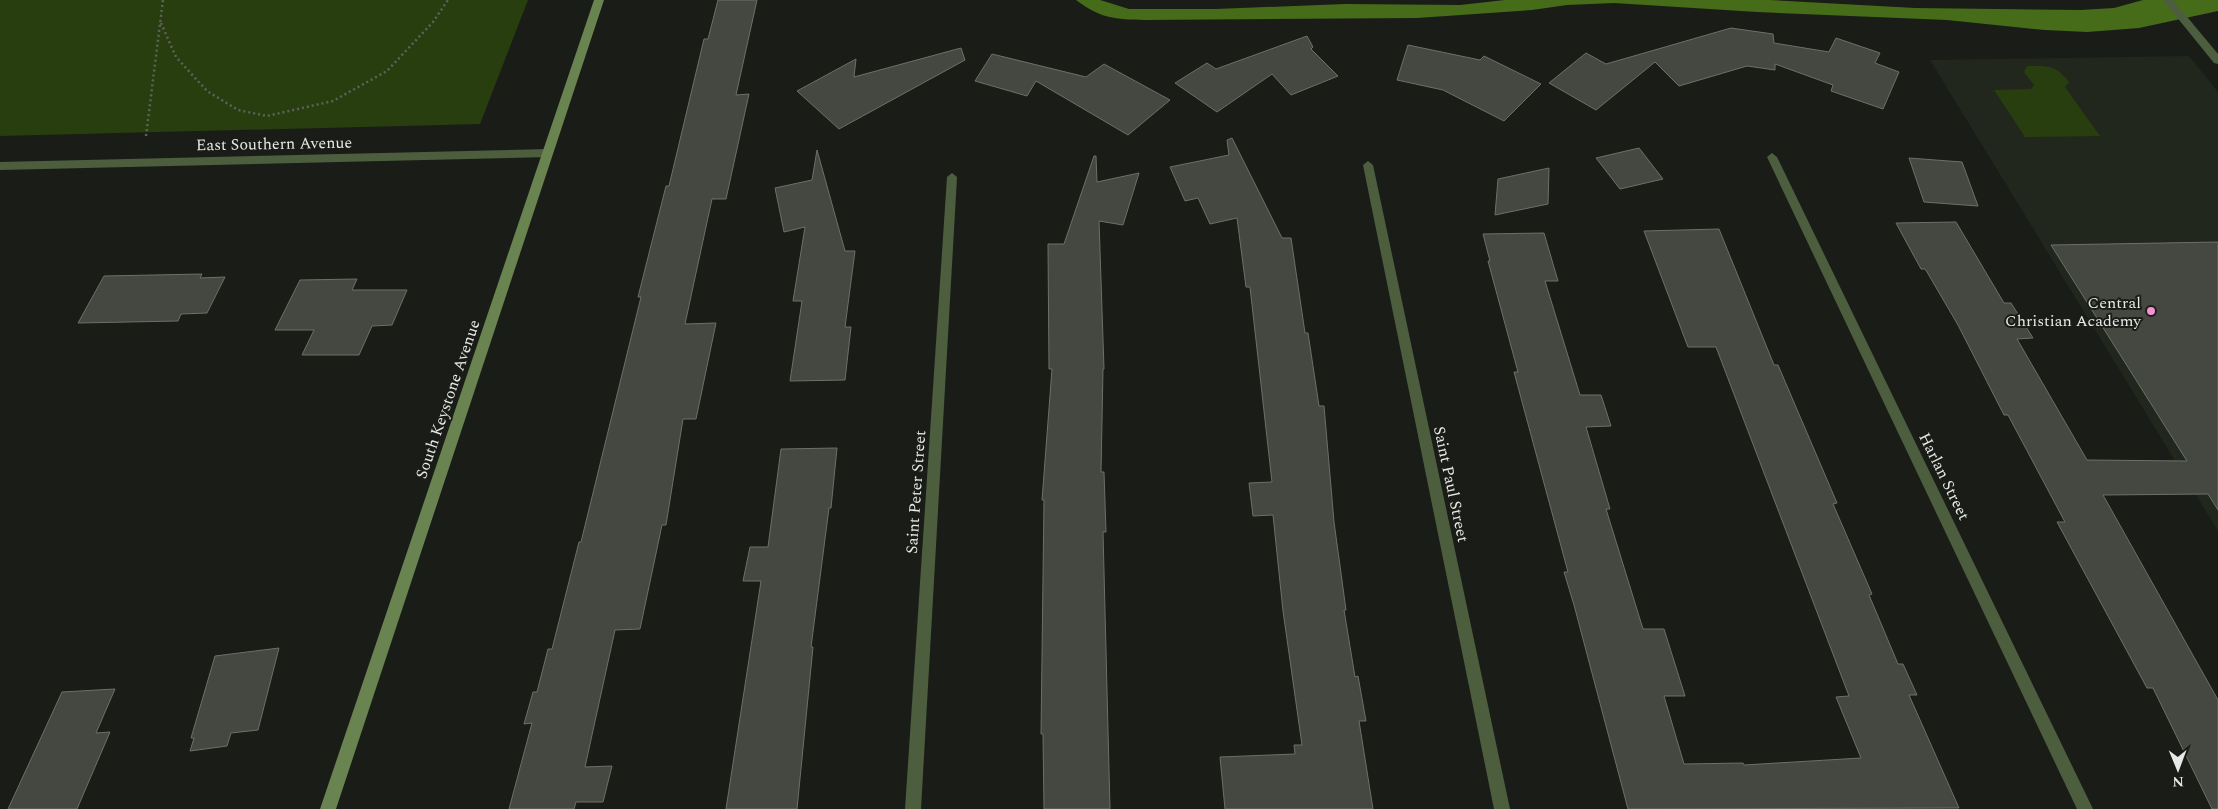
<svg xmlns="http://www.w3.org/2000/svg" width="2218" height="809" viewBox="0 0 2218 809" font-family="Spectral,serif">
  <rect width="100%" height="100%" fill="#1a1d17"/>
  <polygon fill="#21271c" points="2189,56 2218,92 2218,531 1930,60"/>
  <g fill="#283e0f">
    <polygon points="0,0 528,0 480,124 0,136"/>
    <path d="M2027,66C2048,66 2056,65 2069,82L2065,87L2100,136L2025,137L1994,90L2031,89L2034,85L2024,72Z"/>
  </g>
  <path fill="#466c19" d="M1076,0H1100L1129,9H1216L1345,4L1460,5L1505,0H1769L1915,8L2081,10L2114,8L2143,0H2218V11L2139,28L2087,32L2045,30L1947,20L1757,12L1614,3L1567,5L1532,10L1417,18L1145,20C1115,19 1101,19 1076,0Z"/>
  <g fill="#444841" stroke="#6c7069">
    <polygon points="718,0 757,0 736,95 749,94 726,199 712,199 685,324 716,323 696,419 683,419 666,525 662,525 640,629 615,630 585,767 612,766 603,802 576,802 574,809 509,809 532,723 524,724 533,692 537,692 548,649 552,649 579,542 581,542 641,297 638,297 666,186 669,186 704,39 708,39"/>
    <polygon points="1731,28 1773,34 1774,43 1829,52 1836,38 1880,53 1875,63 1899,72 1883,109 1831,91 1833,85 1775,64 1775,70 1747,66 1679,86 1655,62 1596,110 1549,83 1586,53 1606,64"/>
    <polygon points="1307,36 1313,47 1311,49 1338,76 1291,95 1272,74 1217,112 1175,83 1207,63 1216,69"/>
    <polygon points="1408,45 1480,60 1484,56 1541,84 1504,121 1443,90 1397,80"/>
    <polygon points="961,48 965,60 839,129 797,91 856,59 854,77"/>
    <polygon points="992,54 1086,77 1104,64 1170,100 1128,135 1036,81 1027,96 975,81"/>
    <polygon points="1232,138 1282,238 1291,238 1305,333 1308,333 1319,406 1324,406 1334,522 1346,610 1344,610 1355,677 1358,676 1366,721 1359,721 1373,809 1225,809 1220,757 1295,754 1294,745 1302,745 1283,611 1273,515 1253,516 1249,483 1272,482 1250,287 1246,287 1237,218 1210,224 1198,198 1185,201 1170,167 1229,155 1227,140"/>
    <polygon points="1639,148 1663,179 1620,189 1596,158"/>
    <polygon points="817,150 845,251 855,251 845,327 851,327 845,380 790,381 802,301 793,301 805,227 784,232 775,188 812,180"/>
    <polygon points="1094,156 1096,156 1097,182 1139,173 1123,225 1099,221 1104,369 1103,369 1101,472 1104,472 1106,532 1103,532 1110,809 1044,809 1043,734 1041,734 1044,500 1042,500 1052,369 1049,369 1048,244 1064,244"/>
    <polygon points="1909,158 1962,162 1978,206 1924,202"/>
    <polygon points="1549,168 1548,204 1495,215 1498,179"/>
    <polygon points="1956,222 2004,303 2011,303 2033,338 2017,339 2087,460 2187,461 2051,245 2218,242 2218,510 2208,494 2103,495 2218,700 2218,809 2212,809 2153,688 2147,688 2057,522 2065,522 2008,415 2004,415 1958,325 1927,272 1925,269 1921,269 1896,223"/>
    <polygon points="1719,229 1774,365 1778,365 1837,503 1833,504 1872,594 1869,595 1898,664 1903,664 1917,695 1909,695 1959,808 1628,809 1574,605 1564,572 1568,572 1514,372 1518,372 1488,261 1490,261 1483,234 1544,233 1558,281 1545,281 1580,395 1601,395 1611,426 1586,427 1610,509 1606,509 1643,629 1664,629 1685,696 1664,696 1684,764 1743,763 1744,765 1861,758 1836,697 1849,696 1716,347 1688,347 1644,231"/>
    <polygon points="202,274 200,278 225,277 207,313 181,314 178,321 78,323 104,276"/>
    <polygon points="357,279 352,290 407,290 392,325 372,326 359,355 302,355 314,330 275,330 300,280"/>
    <polygon points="837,448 831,508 829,508 811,647 813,647 797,809 726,809 761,581 743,581 750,547 768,547 781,449"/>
    <polygon points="279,648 258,730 231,733 227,746 190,751 194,738 191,738 215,656"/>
    <polygon points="115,689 96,733 110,732 77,809 8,809 62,692"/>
  </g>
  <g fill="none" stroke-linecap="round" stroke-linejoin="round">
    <g stroke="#5f625d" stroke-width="2.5" stroke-dasharray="2 3" stroke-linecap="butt">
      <polyline points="161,23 176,57 207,91 238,110 267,116 333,101 387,71 433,22 448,0"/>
      <polyline points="146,136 163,0"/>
    </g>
    <g fill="#4d5e3f" fill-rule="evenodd">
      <polygon points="2163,0 2173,0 2218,54 2218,64 2214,63"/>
      <polygon points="548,149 553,153 548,157 0,170 0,162"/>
      <polygon points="1772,153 1777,157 2093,809 2077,809 1767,157"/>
      <polygon points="1368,161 1373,165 1510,809 1494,809 1363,165"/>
      <polygon points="952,173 957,177 921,809 905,809 947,177"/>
    </g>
    <polygon fill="#698351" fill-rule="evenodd" points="594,0 604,0 336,809 320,809"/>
  </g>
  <circle fill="#f591d2" stroke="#1a1d17" stroke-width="2" cx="2151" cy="311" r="5"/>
  <g text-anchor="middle" stroke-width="4" stroke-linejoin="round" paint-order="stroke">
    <g font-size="16" fill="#e6e9e5" stroke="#1a1d17">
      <text transform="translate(274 143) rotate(-1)" y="6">East Southern Avenue</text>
      <text transform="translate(447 399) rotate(-71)" y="6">South Keystone Avenue</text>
      <text transform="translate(1945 476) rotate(64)" y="6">Harlan Street</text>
      <text transform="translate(1452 484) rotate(78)" y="6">Saint Paul Street</text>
      <text transform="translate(915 492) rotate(-86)" y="6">Saint Peter Street</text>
    </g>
    <g font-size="16" fill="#e6e9e5" stroke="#1a1d17" text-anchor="end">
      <text x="2141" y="308">Central<tspan x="2141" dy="18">Christian Academy</tspan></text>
    </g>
  </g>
  <g transform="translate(2178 769) rotate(179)" stroke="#1a1d17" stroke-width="4" paint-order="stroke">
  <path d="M0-4L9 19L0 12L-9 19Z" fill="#e6e9e5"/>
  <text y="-8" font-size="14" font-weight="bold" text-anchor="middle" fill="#e6e9e5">N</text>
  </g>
</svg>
